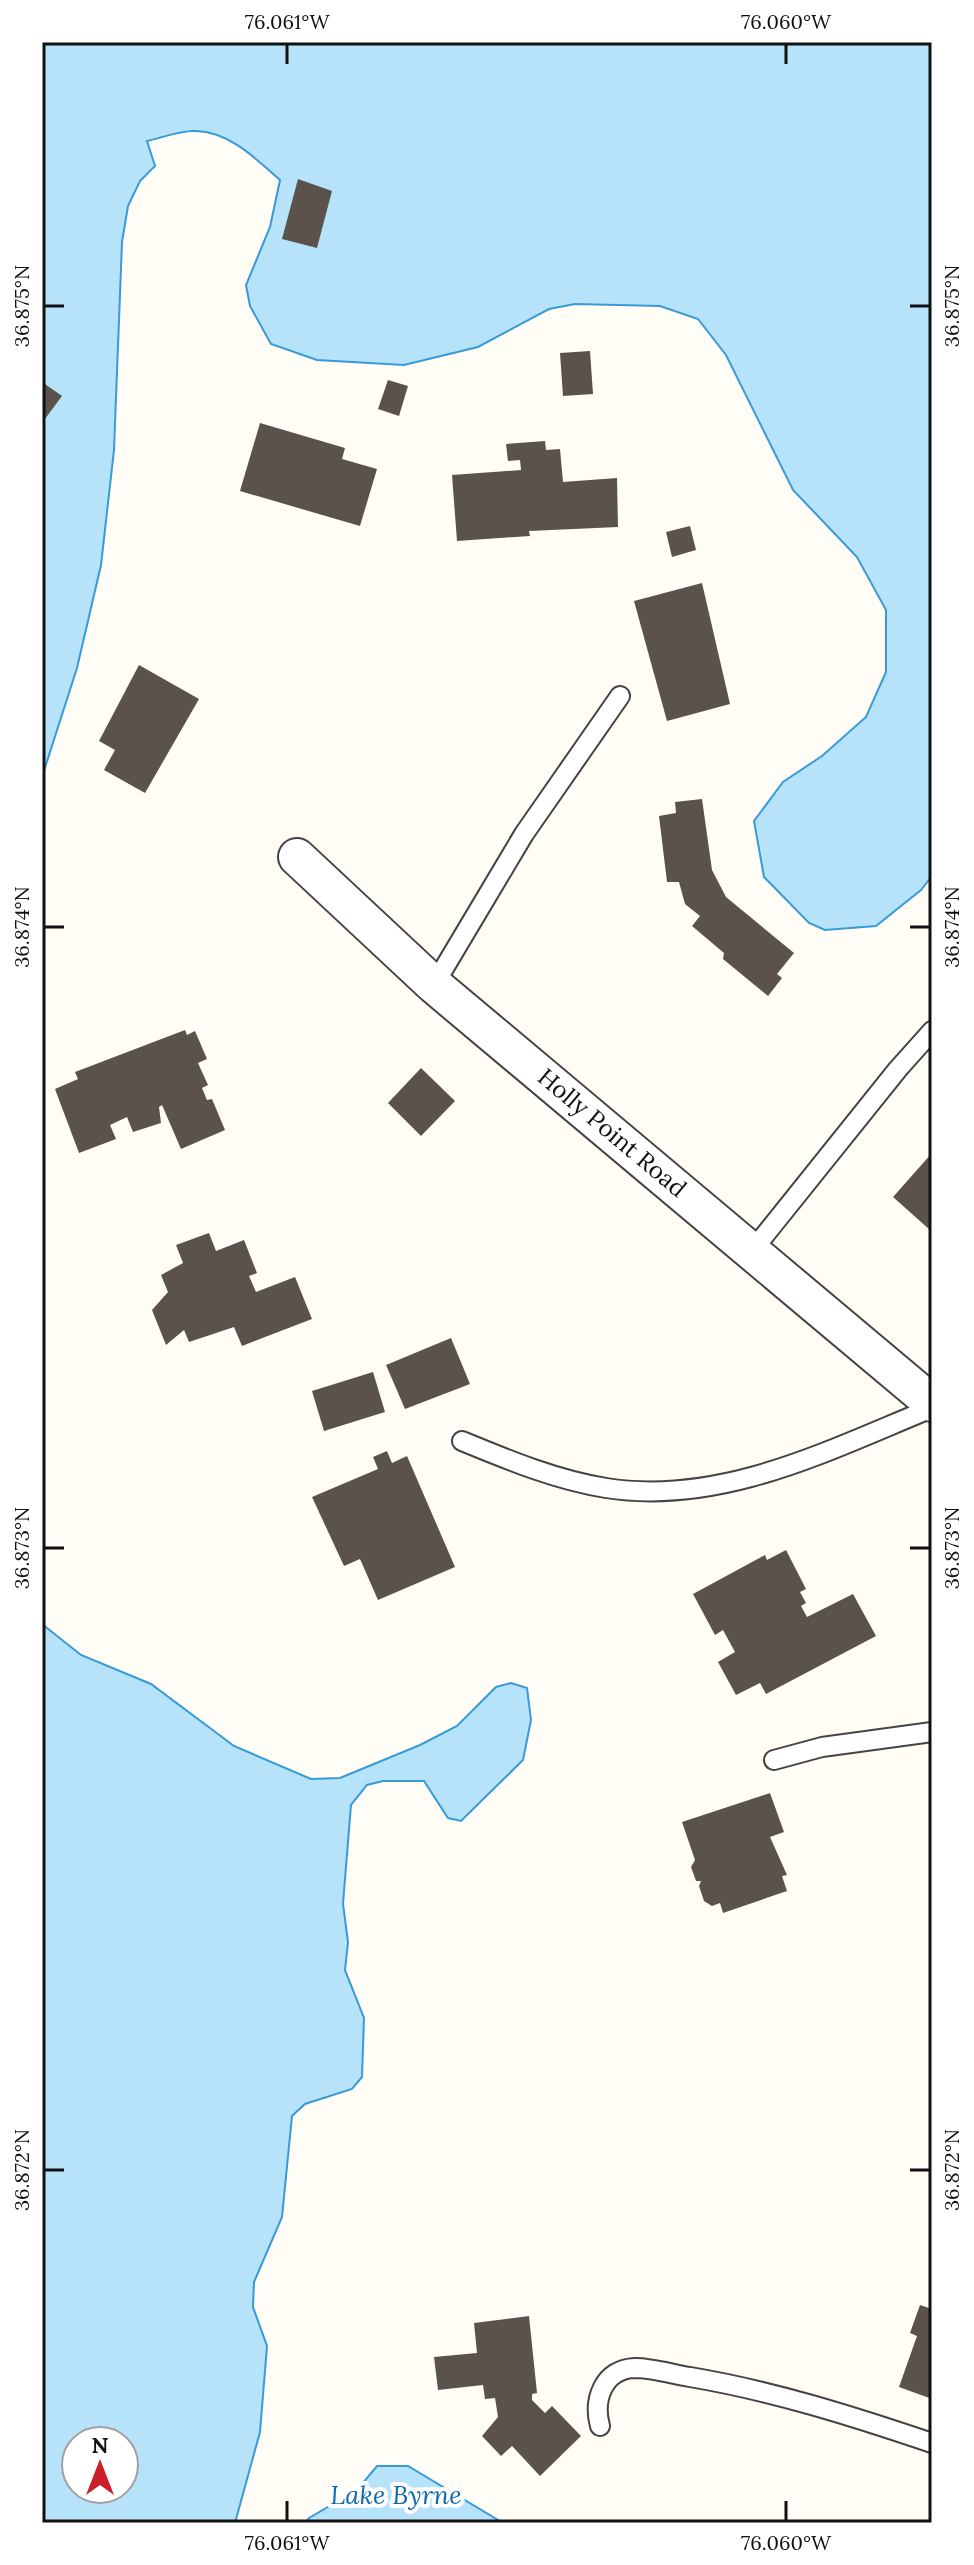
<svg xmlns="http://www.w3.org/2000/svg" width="974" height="2565" viewBox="0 0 974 2565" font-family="Lora,serif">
  <rect width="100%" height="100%" fill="#fffdf5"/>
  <g fill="#b6e2fa" stroke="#389ad6" stroke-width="2" fill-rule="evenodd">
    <path d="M42,42H932V876L921,890L876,926L825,930L809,923L764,877L754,821L783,782L822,756L866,717L886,672V610L857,557L793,490L726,355L698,319L660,306L575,304L549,309L478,347L404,365L317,360L271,344L250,306L246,285L270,227L280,180C256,159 230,132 196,131C180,130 162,138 147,141L155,166L140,181L128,206L122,242L114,450L101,565L77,668L42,777Z"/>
    <path d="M42,1624L81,1655L151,1684L234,1746L311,1779L340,1778L420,1745L457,1726L496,1687L511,1683L527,1688L531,1720L523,1760L461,1821L448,1818L424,1781H383L367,1785L351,1805L343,1904L348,1942L345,1970L364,2018L362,2077L352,2089L305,2104L292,2116L282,2217L254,2282L253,2307L267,2346L260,2432L235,2523H42ZM76,2441H124V2489H76Z"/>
    <polygon points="377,2466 408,2466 503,2523 305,2523 309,2518 357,2490"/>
  </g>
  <g fill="#5b524c">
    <polygon points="298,179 332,191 317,248 282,239"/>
    <polygon points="590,351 593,394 563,396 560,353"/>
    <polygon points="388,380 408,386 399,416 378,409"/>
    <polygon points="42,382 62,396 42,423"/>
    <polygon points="260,423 345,448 342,459 377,469 360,526 240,491"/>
    <polygon points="545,441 546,450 560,449 563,482 617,478 618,527 529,531 530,536 457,541 452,475 521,470 520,460 508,461 506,444"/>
    <polygon points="690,526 696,550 672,557 666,532"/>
    <polygon points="702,583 730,704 667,721 634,601"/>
    <polygon points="139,665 199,699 145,793 104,770 115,750 99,741"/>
    <polygon points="702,799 712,870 726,897 794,953 777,974 782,978 768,996 723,959 724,953 692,926 700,916 685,904 679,882 667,882 659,816 676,813 675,802"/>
    <polygon points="185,1030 187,1035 195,1031 207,1059 198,1063 208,1085 202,1088 207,1100 212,1099 225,1130 181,1149 162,1105 159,1107 161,1123 133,1132 127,1117 110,1125 116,1139 79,1153 55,1089 78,1079 75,1072"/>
    <polygon points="421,1068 455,1101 421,1136 388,1103"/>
    <polygon points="932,1153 932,1227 930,1230 893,1197"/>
    <polygon points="209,1233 216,1251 244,1240 257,1273 249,1276 256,1292 295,1277 312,1319 242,1346 234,1327 189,1342 184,1330 166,1345 152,1310 168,1292 161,1275 183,1263 176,1245"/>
    <polygon points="451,1338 470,1384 405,1409 386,1365"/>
    <polygon points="373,1372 385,1412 324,1431 312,1391"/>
    <polygon points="387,1451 392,1463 407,1456 455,1567 378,1600 360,1559 344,1566 312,1497 378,1469 373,1457"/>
    <polygon points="786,1550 806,1589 800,1592 806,1603 801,1606 807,1617 853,1594 876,1636 766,1694 760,1683 736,1695 718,1662 735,1652 723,1630 715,1635 693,1594 765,1555 767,1560"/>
    <polygon points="770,1793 784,1832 770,1837 787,1875 782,1876 787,1891 723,1913 720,1903 712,1906 704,1901 699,1886 701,1881 696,1881 691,1867 695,1860 682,1822"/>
    <polygon points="920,2305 932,2309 932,2399 899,2387 917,2336 910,2333"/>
    <polygon points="529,2316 537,2393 532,2394 532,2400 545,2413 552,2406 581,2436 540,2476 512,2446 501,2456 482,2436 498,2417 495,2398 485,2399 483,2385 438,2390 434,2357 477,2353 474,2323"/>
  </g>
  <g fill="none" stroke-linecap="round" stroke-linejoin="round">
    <g stroke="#444" stroke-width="22">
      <g id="service">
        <polyline points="434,985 524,834 620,696"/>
        <polyline points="752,1251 898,1069 932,1031"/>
        <path d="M462,1441C508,1460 556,1480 606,1488C721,1506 829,1450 932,1408"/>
        <polyline points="774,1760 822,1747 932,1732"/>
        <path d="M600,2426C593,2400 603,2369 635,2368C652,2368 672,2374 690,2377C773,2391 852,2416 932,2443"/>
      </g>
    </g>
    <g stroke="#444" stroke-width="40">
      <polyline id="minor" points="297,857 434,985 932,1403"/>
    </g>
    <use href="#service" stroke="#fff" stroke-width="18"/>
    <use href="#minor" stroke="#fff" stroke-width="36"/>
  </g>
  <path fill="none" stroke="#111" stroke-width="3" d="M287,44V64M786,44V64M44,306H64M910,306H930M44,927H64M910,927H930M44,1548H64M910,1548H930M44,2170H64M910,2170H930M287,2501V2521M786,2501V2521"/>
  <g text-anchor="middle" stroke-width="8" stroke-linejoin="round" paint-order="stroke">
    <g font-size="24" fill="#111" stroke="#fff">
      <text transform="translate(612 1133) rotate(40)" y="8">Holly Point Road</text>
    </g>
    <g font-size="26" font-style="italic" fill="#106bad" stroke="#fff">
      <text x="396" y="2504">Lake Byrne</text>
    </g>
  </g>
  <rect width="974" height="2565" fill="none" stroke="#ffffff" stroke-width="88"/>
  <g transform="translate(100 2465)"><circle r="38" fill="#ffffff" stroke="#a0a0a0" stroke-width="2"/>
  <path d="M0-6L14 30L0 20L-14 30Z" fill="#cb1f2a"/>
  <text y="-12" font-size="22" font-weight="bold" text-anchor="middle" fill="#111111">N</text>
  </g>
  <rect x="44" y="44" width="886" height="2477" fill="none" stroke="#111" stroke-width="3"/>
  <g font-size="20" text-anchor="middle" fill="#111">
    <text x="287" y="29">76.061°W</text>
    <text x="786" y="29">76.060°W</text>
    <text transform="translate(22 306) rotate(-90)" y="7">36.875°N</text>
    <text transform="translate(952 306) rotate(-90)" y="7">36.875°N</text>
    <text transform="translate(22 927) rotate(-90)" y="7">36.874°N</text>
    <text transform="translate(952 927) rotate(-90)" y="7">36.874°N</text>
    <text transform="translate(22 1548) rotate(-90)" y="7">36.873°N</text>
    <text transform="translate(952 1548) rotate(-90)" y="7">36.873°N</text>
    <text transform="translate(22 2170) rotate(-90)" y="7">36.872°N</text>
    <text transform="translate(952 2170) rotate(-90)" y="7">36.872°N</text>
    <text x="287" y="2550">76.061°W</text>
    <text x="786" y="2550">76.060°W</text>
  </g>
</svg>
